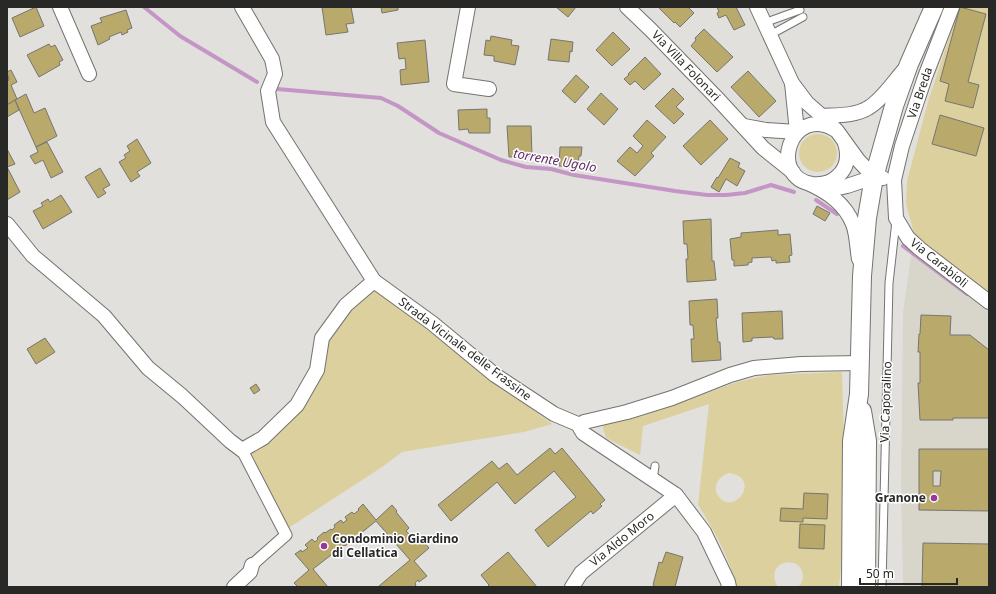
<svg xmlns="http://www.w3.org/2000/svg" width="996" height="594" viewBox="0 0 996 594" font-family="'Noto Sans',sans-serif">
  <rect width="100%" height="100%" fill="#e1e0dc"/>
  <polygon fill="#d8d5cb" points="912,250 989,304 989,587 903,587 901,486 903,312"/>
  <g fill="#dcd09e" fill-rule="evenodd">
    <polygon points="959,7 989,7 989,293 925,246 914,233 906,204 907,181 928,102"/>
    <circle cx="818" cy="153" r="19"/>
    <polygon points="374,288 489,378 552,424 524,432 402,452 382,467 287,529 247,454 302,407 327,339 350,308"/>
    <path d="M842,372C844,444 847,516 839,587H798C801,584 803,580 803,576C801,552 762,562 778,587H736C730,558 714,530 698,505L709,404L643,426L640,455L606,438L602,425L643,416L737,382L769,375ZM729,473C762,477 735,517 719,497C711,487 719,476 729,473Z"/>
  </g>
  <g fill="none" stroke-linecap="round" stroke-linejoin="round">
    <g stroke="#c496c6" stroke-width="4">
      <polyline points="144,7 180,36 257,82"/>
      <polyline points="277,89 381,98 398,106 439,133 501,160 526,167 551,169 574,175 675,191 707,195 726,195 745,193 771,185 794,192"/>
      <polyline points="816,200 837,214"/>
      <polyline points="903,246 967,294"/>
    </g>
  </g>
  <g fill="#b9a96b" stroke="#767571" fill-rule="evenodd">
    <polygon points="36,7 44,26 20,37 12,18"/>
    <polygon points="322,7 351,7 354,23 346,24 348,32 326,35"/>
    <polygon points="381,7 398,7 398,10 382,13"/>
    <polygon points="556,7 576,7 568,17"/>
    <polygon points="658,7 688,7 694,13 680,27 675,22 674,23"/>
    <polygon points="717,7 736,7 745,25 734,30 726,15 719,18 717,13 719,12"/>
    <polygon points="960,7 986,14 968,82 979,85 973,108 945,101 949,84 940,81"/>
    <polygon points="126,10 132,28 127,30 128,32 122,35 121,32 109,37 110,39 98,45 91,26 102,22 100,18"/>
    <polygon points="704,29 733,57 717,72 691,46 696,40 695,38"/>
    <polygon points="613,32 630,49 612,66 596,50"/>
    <polygon points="491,36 512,40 511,45 519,46 515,65 494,61 494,56 484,55 486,40 490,41"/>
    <polygon points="551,39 573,42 572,52 570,51 569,62 548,60"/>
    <polygon points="425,40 429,82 401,85 400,70 406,69 405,58 399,59 397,43"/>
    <polygon points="49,44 51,47 55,45 63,60 59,62 60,65 39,77 27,55"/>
    <polygon points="645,57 661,74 644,90 635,81 630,85 624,79 629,75 628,74"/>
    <polygon points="11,70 17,82 11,85 17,99 7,105 7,81 9,80 7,72"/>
    <polygon points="748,71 776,101 759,117 731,87"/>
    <polygon points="576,75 589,87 575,103 562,91"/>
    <polygon points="673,88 684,99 676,107 684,114 674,124 655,106"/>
    <polygon points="601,93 618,109 604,125 587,109"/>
    <polygon points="26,94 34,113 45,108 57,136 36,147 15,100"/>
    <polygon points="15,100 19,110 7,117 7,105"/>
    <polygon points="487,109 487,118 490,118 490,133 469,133 468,129 459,130 458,110"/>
    <polygon points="940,115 984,128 976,156 932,144"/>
    <polygon points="647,120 666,137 651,153 654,156 635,176 617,161 630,147 637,153 643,146 633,136"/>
    <polygon points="710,120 728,139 701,165 683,146"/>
    <polygon points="507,126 531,126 532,156 509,157"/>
    <polygon points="137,139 151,163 137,172 140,176 131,182 119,162 126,158 124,155 130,151 127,146"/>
    <polygon points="47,142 63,172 51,178 43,160 35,164 30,156 38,152 36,147"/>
    <polygon points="560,147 582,147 581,156 579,156 578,167 559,166"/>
    <polygon points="7,149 15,164 7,167"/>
    <polygon points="730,158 740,163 738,167 745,171 737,186 726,179 719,192 711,187 717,177 718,178"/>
    <polygon points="7,167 20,192 7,200"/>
    <polygon points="100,168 110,185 103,189 106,193 98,198 85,177"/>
    <polygon points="61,195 72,212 43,229 33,211 43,206 41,203 48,199 50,202"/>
    <polygon points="817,206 830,213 825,221 813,214"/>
    <polygon points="711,219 712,261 714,261 716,280 687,282 686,259 688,259 687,244 684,244 683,221"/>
    <polygon points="778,230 778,235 790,234 792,255 789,256 790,262 776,263 776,260 772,261 771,257 770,257 752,258 752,262 748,263 748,265 734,266 734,260 732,260 730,239 741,237 741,233"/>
    <polygon points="717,299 718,318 716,318 718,342 720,342 721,360 692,362 691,339 694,339 693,325 690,325 689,301"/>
    <polygon points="782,311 783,339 774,339 773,337 752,338 752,341 743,342 742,313"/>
    <polygon points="921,315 951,316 950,335 970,335 989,350 989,418 953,418 953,420 920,420 918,383 920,383 920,352 918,352 919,334 920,334"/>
    <polygon points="45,338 55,352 36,364 27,349"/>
    <polygon points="256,384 260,390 254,394 250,388"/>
    <polygon points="550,448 555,454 562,448 605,500 600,504 602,506 593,514 591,511 548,547 535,530 576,497 554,471 515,504 497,482 451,521 438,505 492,461 499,469 507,463 517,475"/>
    <path d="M919,449H989V511L919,510ZM933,471H941L940,486H933Z"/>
    <polygon points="804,493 828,494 827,519 803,518 803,522 780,521 781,508 803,509"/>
    <polygon points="363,504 376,520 392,505 397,511 396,512 409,528 406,531 410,535 413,533 421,543 423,541 429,548 414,561 427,576 419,582 418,580 415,583 416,585 414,587 380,587 379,586 410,560 376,521 345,546 344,545 313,569 328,587 298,587 294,583 309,570 295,554 301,550 302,552 308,548 305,545 312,539 315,542 318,539 317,538 324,532 325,533 331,529 332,530 335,527 334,525 341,520 343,523 347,520 345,517 352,512 354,514 359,510 358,509"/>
    <polygon points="800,524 825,525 824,549 799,548"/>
    <polygon points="923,543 989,544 989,587 922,587"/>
    <polygon points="508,552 537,587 487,587 489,585 481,575"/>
    <polygon points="666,552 683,557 680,568 675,587 656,587 653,585 659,562 662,563"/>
  </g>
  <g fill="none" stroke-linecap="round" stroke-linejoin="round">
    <g stroke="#74736f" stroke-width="9">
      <g id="service">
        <polyline points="764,23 800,10"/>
        <polyline points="770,35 803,17"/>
        <polyline points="653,480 655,466"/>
        <polyline points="882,587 889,283 896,221"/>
      </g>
    </g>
    <g stroke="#74736f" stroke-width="13">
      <polyline id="pedestrian" points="242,450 286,535 252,565"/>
    </g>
    <g stroke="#74736f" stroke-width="16">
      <g id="minor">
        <polyline points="60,7 89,74"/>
        <polyline points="242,7 272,59 275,74 268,91 273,122 374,281 432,323 495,375 554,414 580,425 584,422 627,412 672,398 730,375 754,368 801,364 860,363"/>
        <polyline points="468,7 454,84 489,89"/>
        <polyline points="627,7 651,30 715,96 763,148 793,172"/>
        <polyline points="757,7 792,83 807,103 822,116 837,131 858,160 874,177"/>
        <polyline points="952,7 925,77 902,146 894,180 896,218 908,238 920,249 989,302"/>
        <polyline points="792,83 797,132"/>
        <path d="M822,116C837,115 855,116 868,108C882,100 894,81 905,69"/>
        <polyline points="744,126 766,130 797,132"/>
        <path d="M834,129C790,105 768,177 812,184C821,185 831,183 838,176C848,167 849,156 845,143"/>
        <path d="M810,184C829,193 845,204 853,224C857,234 857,248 859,259"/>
        <polyline points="825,191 847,186 874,177 883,178"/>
        <polyline points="7,224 33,256 104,316 148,368 182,396 230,441 242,450 263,438 297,405 317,370 322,338 346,305 374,281"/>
        <polyline points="580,425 580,428 583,433 676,495"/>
        <polyline points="234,587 250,572 252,565"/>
        <polyline points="572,587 581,573 676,495 704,532 728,582 729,587"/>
      </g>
    </g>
    <g stroke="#74736f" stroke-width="20">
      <g id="tertiary">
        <polyline points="862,411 867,441 866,587"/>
        <polyline points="851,587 852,441 859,394 862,276 867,218 874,177 894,106 909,64 934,7"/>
      </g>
    </g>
    <use href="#service" stroke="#fff" stroke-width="7"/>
    <use href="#pedestrian" stroke="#fff" stroke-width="11"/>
    <use href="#minor" stroke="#fff" stroke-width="14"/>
    <use href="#tertiary" stroke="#fff" stroke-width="18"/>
  </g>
  <g fill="#97379f" stroke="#fff" stroke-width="1.5">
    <circle cx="934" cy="498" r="4"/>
    <circle cx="324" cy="546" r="4"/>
  </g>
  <g text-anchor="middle" stroke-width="3" stroke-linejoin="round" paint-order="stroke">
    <g font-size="12" fill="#282826" stroke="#fff">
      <text transform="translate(686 66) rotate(46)" y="4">Via Villa Folonari</text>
      <text transform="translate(920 93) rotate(-71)" y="4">Via Breda</text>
      <text transform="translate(939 263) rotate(39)" y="4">Via Carabioli</text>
      <text transform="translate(465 349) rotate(37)" y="4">Strada Vicinale delle Frassine</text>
      <text transform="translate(886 402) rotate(-88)" y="4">Via Caporalino</text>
      <text transform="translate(622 539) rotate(-39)" y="4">Via Aldo Moro</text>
    </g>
    <g font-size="12" font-weight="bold" fill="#282826" stroke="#fff" text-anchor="end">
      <text x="926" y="502">Granone</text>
      <text x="332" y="543" text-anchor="start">Condominio Giardino<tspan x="332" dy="14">di Cellatica</tspan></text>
    </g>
    <g font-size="13" font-style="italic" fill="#632c67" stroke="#fff">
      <text transform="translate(555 160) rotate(10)" y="5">torrente Ugolo</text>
    </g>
  </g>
  <rect width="996" height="594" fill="none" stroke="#282826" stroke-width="16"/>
  <path d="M860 578v6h97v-6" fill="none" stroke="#282826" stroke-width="2"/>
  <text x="866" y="578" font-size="12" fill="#282826" stroke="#ffffff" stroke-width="3" paint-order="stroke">50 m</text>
</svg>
